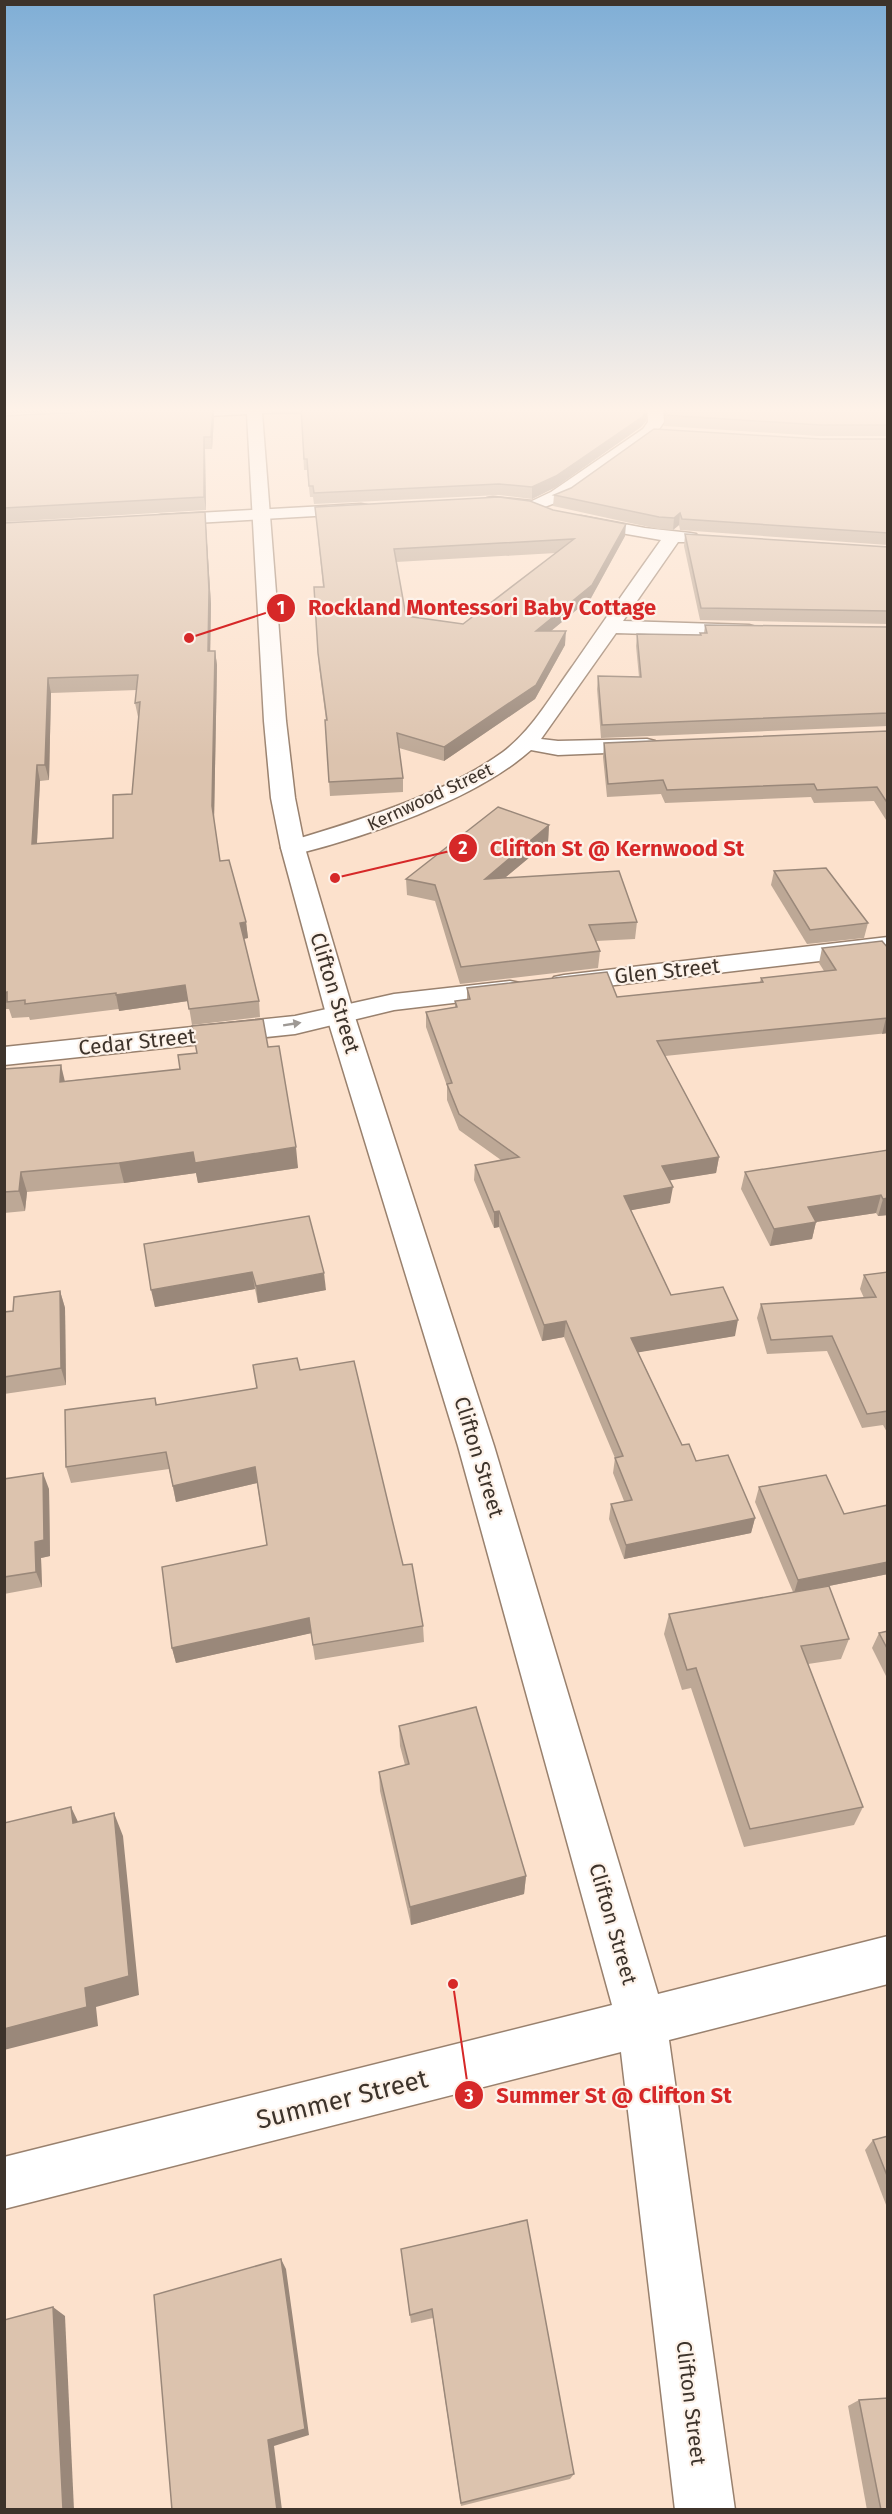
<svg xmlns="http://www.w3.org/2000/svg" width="892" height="2514" viewBox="0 0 892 2514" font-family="'Fira Sans',sans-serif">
  <rect width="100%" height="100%" fill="#fce1cc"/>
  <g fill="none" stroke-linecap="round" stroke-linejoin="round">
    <g stroke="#99816e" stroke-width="3">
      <g id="minor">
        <polygon points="647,407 663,407 664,422 655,435 563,500 534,511 493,507 487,506 484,502 487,498 493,497 532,501 551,492 643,429 648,422"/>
        <polygon points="361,504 367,505 370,509 367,513 161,525 155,524 152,520 155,516 161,515"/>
        <path d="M581,516L645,528L690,533L696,534L699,538L696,542H678L623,621L749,625L756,627L759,631L756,635L749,637L616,633L541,739L558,741L647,739L655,741L658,746L655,751L558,755L531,750C475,800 365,837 293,855L284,853L281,848L284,843C354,822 444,795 503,752C532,730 551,696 572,667C601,625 631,582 661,540L575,525L572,521L575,517Z"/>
        <polygon points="888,937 888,953 564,991 554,989 550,983 554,977 564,975"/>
        <polygon points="510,981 520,983 524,989 520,995 394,1010 295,1034 4,1065 4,1047 295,1016 394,994"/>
      </g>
    </g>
    <g stroke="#99816e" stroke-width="3">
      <polygon id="tertiary" points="194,407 308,407 301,412 262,413 286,721 295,798 305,848 354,1014 494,1446 658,1994 888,1936 888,1984 669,2040 735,2510 675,2510 621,2052 4,2209 4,2157 612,2005 458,1446 326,1014 281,848 271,798 264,721 247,414 168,418 160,413 168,408"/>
    </g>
    <use href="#minor" fill="#fff" fill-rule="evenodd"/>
    <use href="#tertiary" fill="#fff" fill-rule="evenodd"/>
  </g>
  <g fill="#bda896" fill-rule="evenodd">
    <polygon points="4,407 154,407 4,414"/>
    <polygon points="301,407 646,421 641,427 556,487 532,499 499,495 314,504 313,497 310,497 307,470 304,470"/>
    <polygon points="665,407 888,407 888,436 818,436 664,426 665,415"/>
    <polygon points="4,416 214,418 212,449 205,449 206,510 4,522"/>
    <polygon points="820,439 888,439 888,545 680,530 679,525 673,530 658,529 553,506 554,495"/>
    <path d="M315,507L625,536L591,598L551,631L565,645L535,699L444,761L399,748L403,778V792L330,796L325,720H326L319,667L314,587H323ZM556,553L463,624L406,616L396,562Z"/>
    <path d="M205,512L211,604L210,651H215L217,665L214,819L220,861L246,922L248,938L244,939L259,1001L260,1017L192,1025L188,1001L119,1011V1009L30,1020L29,1017L12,1018L9,1009H4V523ZM137,690L135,703L138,717H139L132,794L113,838L37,844L40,781L49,780L51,693Z"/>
    <polygon points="685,534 888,547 888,624 700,620 684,546"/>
    <polygon points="705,625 888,627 888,726 601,738 597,689 598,676 639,677 636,646 637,634 700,635 700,633 704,633"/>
    <polygon points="888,731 888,823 874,801 814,803 811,797 665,803 661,794 607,797 603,757 604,743"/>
    <polygon points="549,825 548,842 506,877 637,922 635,939 596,941 600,951 598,968 460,984 435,901 407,895 406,879"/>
    <polygon points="774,871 868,923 864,938 807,944 771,885"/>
    <polygon points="822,948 888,948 888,1033 665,1056 719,1157 716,1173 669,1180 670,1203 631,1210 671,1295 735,1336 638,1352 682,1445 696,1461 755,1518 751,1533 624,1559 609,1519 611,1504 624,1501 613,1473 615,1458 564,1337 542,1341 499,1227 494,1228 474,1180 475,1165 501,1160 459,1130 447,1100 447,1086 426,1027 426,1012 455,1007 455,1001 467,1000 467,988 617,997 760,982 761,978 824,971 819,963"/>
    <polygon points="268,1047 298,1168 198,1183 196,1173 124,1183 27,1192 25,1211 4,1213 4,1069 65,1081 180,1069"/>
    <polygon points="888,1150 888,1215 878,1216 876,1213 816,1222 812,1239 770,1246 741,1189 745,1172"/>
    <polygon points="144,1244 326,1290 258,1303 255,1289 155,1307"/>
    <polygon points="888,1272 888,1434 883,1425 862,1428 827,1351 767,1354 757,1318 761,1304 864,1298 860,1289 864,1275"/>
    <polygon points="60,1291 65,1308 66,1385 4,1394 4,1312 13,1311"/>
    <polygon points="300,1370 403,1565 423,1626 424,1642 315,1660 311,1633 176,1663 172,1648 267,1545 257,1483 176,1502 169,1469 71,1483 66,1467 155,1398 157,1405 257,1388"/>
    <polygon points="4,1479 49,1489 50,1556 41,1558 42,1587 4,1594"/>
    <polygon points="759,1487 844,1514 888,1505 888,1574 829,1586 849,1639 841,1659 808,1664 863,1807 854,1825 744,1847 691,1688 682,1690 664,1634 669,1614 793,1592 755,1502"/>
    <polygon points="888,1631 888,1680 872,1648 879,1633"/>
    <polygon points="399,1726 526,1876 524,1894 411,1925 380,1791 379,1772 405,1765 400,1746"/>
    <polygon points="888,2136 888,2210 865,2150 873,2140"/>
    <polygon points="401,2249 574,2474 570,2479 461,2506 433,2318 411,2323"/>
    <polygon points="859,2400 888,2510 867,2510 848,2406"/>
  </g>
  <g fill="#9a887a">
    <polygon points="213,407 214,418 212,449 211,437"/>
    <polygon points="647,411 646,421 641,427 556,487 532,499 532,487"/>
    <polygon points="204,437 205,449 206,510 204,497"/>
    <polygon points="205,512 211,604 210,665 208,651"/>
    <polygon points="680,513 679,525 673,530 674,518"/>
    <polygon points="626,524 625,536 591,598 535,644 536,631"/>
    <polygon points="566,631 565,645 535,699 444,761 444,747"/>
    <polygon points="215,651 217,665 214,822 212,806"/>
    <polygon points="48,678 51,693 49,780 45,765"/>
    <polygon points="37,765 40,781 36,860 32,844"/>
    <polygon points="549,825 548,842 484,895 485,879"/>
    <polygon points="246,922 248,938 242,939 240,923"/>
    <polygon points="185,985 188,1001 119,1011 116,995"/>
    <polygon points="886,1018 888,1018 888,1033 882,1034"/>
    <polygon points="61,1065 66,1086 60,1082"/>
    <polygon points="296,1147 298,1168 198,1183 196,1173 124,1183 119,1163 193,1152"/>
    <polygon points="719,1157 716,1173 660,1182 662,1166"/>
    <polygon points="21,1172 27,1192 25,1211 19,1191"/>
    <polygon points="673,1187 670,1203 622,1212 624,1196"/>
    <polygon points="881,1195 876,1213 816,1222 812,1239 770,1246 774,1229 808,1207"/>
    <polygon points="888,1198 888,1215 878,1216 883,1199"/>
    <polygon points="499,1211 499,1227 494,1228 494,1212"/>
    <polygon points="252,1272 255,1289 155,1307 151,1290"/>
    <polygon points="324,1273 326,1290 258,1303 256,1286"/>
    <polygon points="60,1291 65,1308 66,1385 61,1368"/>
    <polygon points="738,1320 735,1336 629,1354 631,1338"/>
    <polygon points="566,1321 564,1337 542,1341 544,1325"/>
    <polygon points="255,1467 257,1483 176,1502 173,1486"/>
    <polygon points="43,1473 49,1489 50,1556 41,1558 42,1587 36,1572 35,1542"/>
    <polygon points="755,1518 751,1533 624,1559 626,1545"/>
    <polygon points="888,1562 888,1574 794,1593 798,1580"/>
    <polygon points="309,1618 312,1633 176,1663 172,1648"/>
    <polygon points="71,1807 82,1830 73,1823"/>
    <polygon points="114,1813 123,1836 139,1995 96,2007 98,2026 4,2050 4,2029 85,1988"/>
    <polygon points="526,1876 524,1894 411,1925 410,1907"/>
    <polygon points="281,2259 286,2269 309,2435 274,2446 282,2510 277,2510 268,2440"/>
    <polygon points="53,2307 65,2316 74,2510 63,2510"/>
  </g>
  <g fill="#dcc3ae" stroke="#9a887a" stroke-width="1.5" fill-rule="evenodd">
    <polygon points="182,407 213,407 211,437 204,437 204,497 4,508 4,416"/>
    <polygon points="301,407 646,407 647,411 642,417 556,476 532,487 499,484 314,493 313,486 309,486 307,459 304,459"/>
    <polygon points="667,407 888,407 888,425 820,425 665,415 667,411"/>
    <polygon points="654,429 820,439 888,439 888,533 682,519 680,513 674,518 659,517 554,495 571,488"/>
    <path d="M499,497L530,501L553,510L626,524L592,585L536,631H566L536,685L444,747L397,733L403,778L329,782L325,720H327L318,653L314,587H324L315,507ZM574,539L463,624L406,616L394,549Z"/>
    <path d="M205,512L209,590L208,651H215L212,806L220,861L229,860L246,922L240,923L259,1001L189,1009L185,985L116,995V993L25,1004V1000L7,1002V992L4,993V523ZM138,675L135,703L140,702L132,794L113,795V838L32,844L37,765H45L48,678Z"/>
    <polygon points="685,534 888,547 888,611 701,608"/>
    <polygon points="705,625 888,627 888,713 602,725 598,676 641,677 637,634 701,635 700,633 707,633"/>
    <polygon points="888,731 888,804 877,787 817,790 814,784 667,790 663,780 608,784 604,743"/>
    <polygon points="498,807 549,825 485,879 619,871 637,922 589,925 600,951 461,967 435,885 406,879"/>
    <polygon points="826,868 868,923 810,930 774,871"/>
    <polygon points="882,941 888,948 888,1018 657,1041 719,1157 662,1166 673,1187 624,1196 671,1295 723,1287 738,1320 631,1338 682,1445 689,1444 696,1461 728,1455 755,1518 626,1545 611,1504 632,1500 615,1458 623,1456 566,1321 544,1325 499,1211 494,1212 475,1165 519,1157 459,1114 447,1084 452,1083 426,1012 457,1007 455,1001 470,999 467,988 607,972 617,997 763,982 761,978 836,970 822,948"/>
    <polygon points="263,1019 268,1047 279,1046 296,1147 195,1163 193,1152 119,1163 21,1172 19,1191 4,1192 4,1069 61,1065 60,1082 180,1069 178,1055 197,1053 192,1026"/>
    <polygon points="888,1150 888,1198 883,1199 881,1195 808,1207 816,1222 774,1229 745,1172"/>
    <polygon points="309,1216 324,1273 256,1286 252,1272 151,1290 144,1244"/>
    <polygon points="888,1272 888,1411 867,1414 832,1336 771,1340 761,1304 876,1297 864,1275"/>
    <polygon points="60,1291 61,1368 4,1377 4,1312 13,1311 14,1297"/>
    <polygon points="297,1358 300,1370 354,1361 403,1565 412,1564 423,1626 313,1645 309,1618 172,1648 162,1567 267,1545 255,1467 173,1486 166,1452 66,1467 65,1410 155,1398 156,1405 257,1388 253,1365"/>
    <polygon points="43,1473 44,1540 35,1542 36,1572 4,1577 4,1479"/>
    <polygon points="826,1475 844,1514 888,1505 888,1562 798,1580 759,1487"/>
    <polygon points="829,1586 849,1639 801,1646 863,1807 750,1829 696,1668 687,1670 669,1614"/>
    <polygon points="888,1631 888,1650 879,1633"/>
    <polygon points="476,1707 526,1876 410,1907 379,1772 409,1764 399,1726"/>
    <polygon points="71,1807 73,1823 114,1813 129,1976 85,1988 87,2007 4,2029 4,1823"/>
    <polygon points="888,2136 888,2178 873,2140"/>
    <polygon points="527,2220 574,2474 461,2503 432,2309 410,2315 401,2249"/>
    <polygon points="281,2259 305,2429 268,2440 277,2510 172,2510 154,2295"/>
    <polygon points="53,2307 63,2510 4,2510 4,2320"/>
    <polygon points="888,2398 888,2510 881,2510 859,2400"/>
  </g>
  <defs><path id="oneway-solid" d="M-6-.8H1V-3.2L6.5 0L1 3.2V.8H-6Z" transform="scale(1.5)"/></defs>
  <use fill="#9e9995" href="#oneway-solid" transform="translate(292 1024) rotate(-9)"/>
  <linearGradient id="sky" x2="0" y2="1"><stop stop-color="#7faed6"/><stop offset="0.54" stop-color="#fef2e8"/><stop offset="1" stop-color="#fef2e8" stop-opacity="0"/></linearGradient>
  <rect width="892" height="759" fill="url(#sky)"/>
  <g text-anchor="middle" stroke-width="4.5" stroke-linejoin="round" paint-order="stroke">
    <g font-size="18" fill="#3d332b" stroke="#fdf2e9">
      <text transform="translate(430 797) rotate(-25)" y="6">Kernwood Street</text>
    </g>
    <g font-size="21" fill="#3d332b" stroke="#fdf2e9">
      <text transform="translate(667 971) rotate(-6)" y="7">Glen Street</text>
      <text transform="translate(335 993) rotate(73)" y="7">Clifton Street</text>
      <text transform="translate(137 1042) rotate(-6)" y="7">Cedar Street</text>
      <text transform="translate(479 1457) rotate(73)" y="7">Clifton Street</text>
      <text transform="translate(613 1924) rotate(74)" y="7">Clifton Street</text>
      <text transform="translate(691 2403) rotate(83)" y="7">Clifton Street</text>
    </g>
    <g font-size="26" fill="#3d332b" stroke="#fdf2e9">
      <text transform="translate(342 2099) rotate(-14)" y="9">Summer Street</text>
    </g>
  </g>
  <path fill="none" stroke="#d62828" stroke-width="2" d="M189 638L281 608M335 878L463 848M453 1984L469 2095"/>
  <g fill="#d62828" stroke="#fdf2e9" stroke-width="2">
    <circle cx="189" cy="638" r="6"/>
    <circle cx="335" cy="878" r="6"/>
    <circle cx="453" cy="1984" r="6"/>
    <circle cx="281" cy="608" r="15"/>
    <circle cx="463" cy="848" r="15"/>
    <circle cx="469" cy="2095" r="15"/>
  </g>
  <g font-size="18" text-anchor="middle" font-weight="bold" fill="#fff">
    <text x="281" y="614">1</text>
    <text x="463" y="854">2</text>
    <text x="469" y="2102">3</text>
  </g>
  <g font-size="22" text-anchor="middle" font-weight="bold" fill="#d62828" stroke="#fdf2e9" stroke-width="4.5" stroke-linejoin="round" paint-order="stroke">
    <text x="482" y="615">Rockland Montessori Baby Cottage</text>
    <text x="617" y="856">Clifton St @ Kernwood St</text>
    <text x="614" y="2103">Summer St @ Clifton St</text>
  </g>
  <rect width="892" height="2514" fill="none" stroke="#3d332b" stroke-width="12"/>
</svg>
